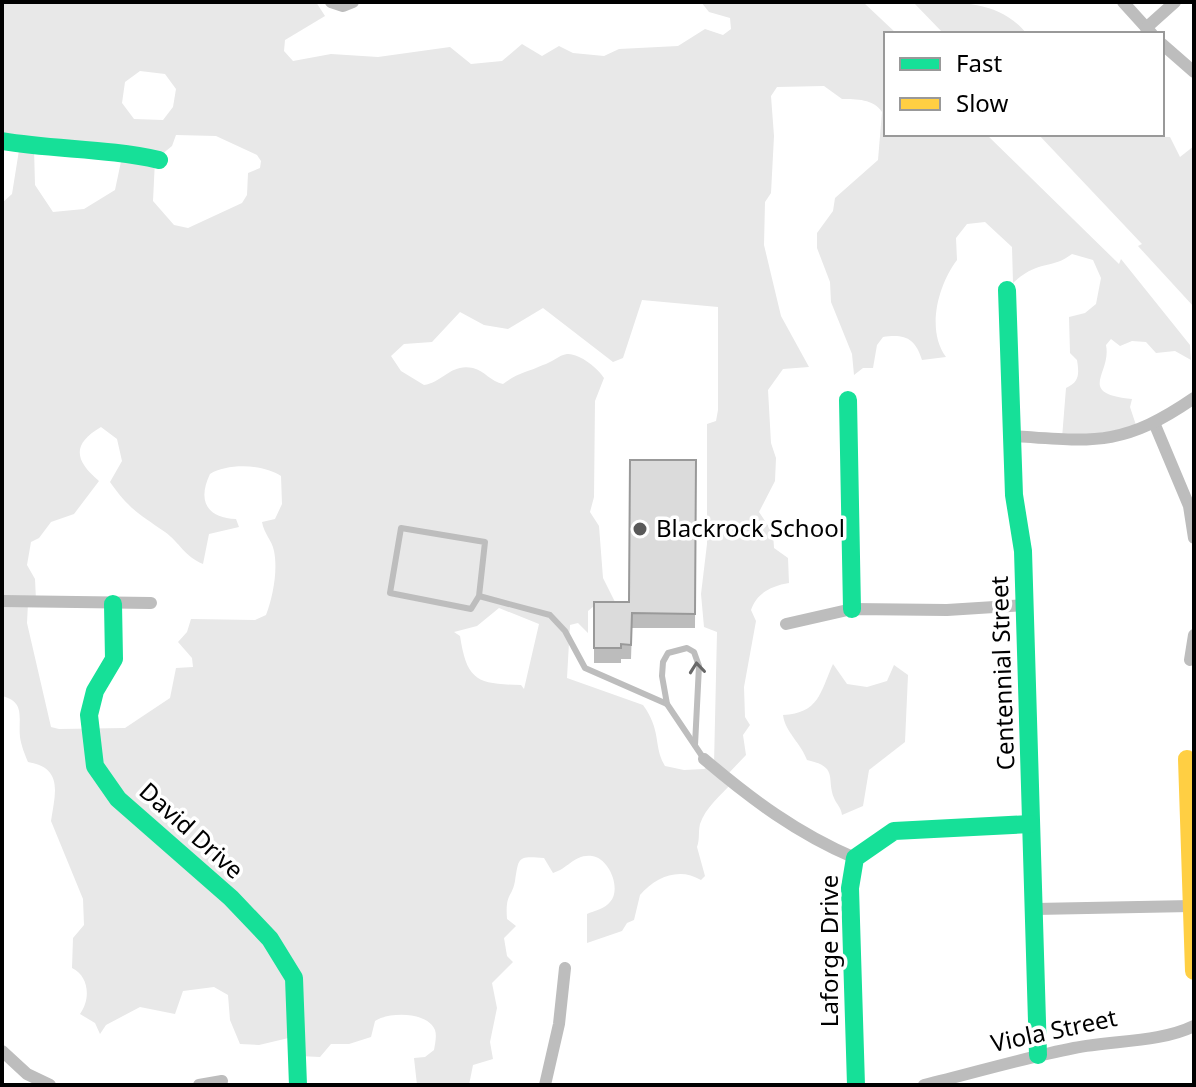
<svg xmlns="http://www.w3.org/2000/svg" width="1196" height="1087" viewBox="0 0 1196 1087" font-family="'Noto Sans',sans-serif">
  <rect width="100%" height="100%" fill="#fff"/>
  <g fill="#e8e8e8" fill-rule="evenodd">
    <path d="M2,2H316L325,16L285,40L284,51L293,61L331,54L378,57L450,47L471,64L502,61L522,44L542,56L559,46L573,53L604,56L619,49L678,46L705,29L723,35L731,29L730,18L709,12L701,2H863L897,34H886V134H986L1119,264L1121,259L1190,345L1191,360L1175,351L1156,353L1146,342L1132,341L1120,346L1111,339L1106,345C1112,374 1075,393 1132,399L1130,407L1137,428L1062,438L1066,388C1080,382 1079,373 1077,360L1070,353L1069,317L1085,313L1096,304L1101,278L1093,260L1072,254C1051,270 1039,259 1013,283L1012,247L985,222L967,224L956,238L957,260C938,285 926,330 946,357L922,360C915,338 905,334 883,337L877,345L873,368H863L854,375L852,354L831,302L830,282L817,248V233L833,211L835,198L878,160L882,112C874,99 856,99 842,99L824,86L777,87L771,96L774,136L771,193L765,202L764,245L781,316L809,367L783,369L768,390L771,443L776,458L775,481L759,512L773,533L774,548L788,558L789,583C771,586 757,593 751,610L756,621L744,687L745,717L750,725L743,735L746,755L727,775L732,783C721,795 705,808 700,824C698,833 700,839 697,847L705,876L701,880C680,867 656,876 640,895L634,920L627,923L622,931L587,943V914C594,911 606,908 610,902C622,889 609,858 592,856C574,854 568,869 553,873L544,858C517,856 519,857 515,881C512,898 505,893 507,919L516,926L504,938L507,956L513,962L492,983L497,1008L490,1042L493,1059L473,1065L469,1085H417L414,1058L425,1057L434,1050C435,1044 437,1036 435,1030C427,1011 388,1012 375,1021L371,1037L349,1044H331L320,1057L299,1056L297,1036L259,1045L240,1044L230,1020L228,995L214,987L183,991L175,1014L140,1007L106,1025L100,1034L95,1023L80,1014C91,999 89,976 72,968L73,938L84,925L83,899L51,821C55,794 64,768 28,762C25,755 21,745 20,737C18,718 26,702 2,696V203L12,194L20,144L2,140ZM140,71L165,74L176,89L173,107L163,120L134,119L122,103L125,82ZM176,135L216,136L257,155L261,161L260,168L248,173L247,195L242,203L188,228L174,225L153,201L155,160L172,146ZM34,148L123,152L115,190L84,209L53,212L35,185ZM642,300L718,307V410L716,421L707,424V544L701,594L704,627L717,632L714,764L704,769L684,770L665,766C653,746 662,731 643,705L567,678L570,625L578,623L588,633V611L594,606L616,604L603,578L599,526L590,512L594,497L595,401L604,378C598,368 579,353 567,354C559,355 551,363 543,365C528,372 517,373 503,384C491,382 485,371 473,368C451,363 443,382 424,385L401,371L391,356L404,344L432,342L460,312L484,325L508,329L543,308L613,362L623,358ZM101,427L117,439L122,461L110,482C129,509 139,514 165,532C180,543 184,556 203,564L209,534L239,527L236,519C207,518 197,501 210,474C228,463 263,464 281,476L282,504L275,519L262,522C264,534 272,540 274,551C278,570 273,597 266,615L255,620L191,619L187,632L178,642L192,658L193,667L176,668L170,698L125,728L59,729L51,727L27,623L28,603L36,600L35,579L27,565L31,542L39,538L51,522L74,514L99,481C74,460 72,444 101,427ZM499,608L539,624L524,689L521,685C477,684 467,681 460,636L454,632L477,626Z"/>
    <path d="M913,2C959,2 1000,0 1027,34H944Z"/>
    <polygon points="1038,134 1170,137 1180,157 1194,146 1194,307 1138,246 1142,244"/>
    <path d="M833,664L847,684L867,687L887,681L894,665L908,675L905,742L869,770L863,806L842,815C841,807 837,805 834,798C826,778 839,767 807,760C801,743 785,732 783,715C819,713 820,693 833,664Z"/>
  </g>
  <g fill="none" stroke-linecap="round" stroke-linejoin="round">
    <g stroke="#bdbdbd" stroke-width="6">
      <polyline points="479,596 485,542 401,528 390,593 471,609 479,596 550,615 565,631 585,668 667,704 704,759"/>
      <polyline points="667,704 662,676 663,662 668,653 687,648 694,652 699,666 695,745"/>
    </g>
    <g stroke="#bdbdbd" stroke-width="12">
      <polyline points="331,2 343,6 353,2"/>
      <polyline points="1123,2 1152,34"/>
      <polyline points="1146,28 1175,2"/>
      <polyline points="1162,44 1194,72"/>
      <polyline points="1155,425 1189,506 1194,538"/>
      <path d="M1014,436C1096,442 1124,446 1194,398"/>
      <polyline points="2,601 151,603"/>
      <polyline points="786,624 852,609 947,610 1024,605"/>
      <polyline points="1190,660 1194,635"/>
      <path d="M704,759C751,799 798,834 855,858"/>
      <polyline points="1035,909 1191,906"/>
      <polyline points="2,1051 27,1074 50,1085"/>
      <polyline points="199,1085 222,1081"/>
      <polyline points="545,1085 559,1024 565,968"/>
      <path d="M924,1085C974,1073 1023,1058 1074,1048C1112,1040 1159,1043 1194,1026"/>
    </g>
    <g stroke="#16e098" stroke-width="18">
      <path d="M2,141C55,150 107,148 159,160"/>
      <polyline points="1007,290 1014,495 1023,551 1038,1055"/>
      <polyline points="848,400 852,609"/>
      <polyline points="113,604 114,659 95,691 89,715 95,766 118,799 231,898 270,939 294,978 298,1085"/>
      <polyline points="856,1085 850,888 855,858 894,831 1030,824"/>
    </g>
    <polyline stroke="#ffcf43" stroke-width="18" points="1187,759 1194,971"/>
  </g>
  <polygon fill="#bcbcbc" points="696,460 695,628 632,628 631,659 621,659 621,663 594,663 594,602 629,602"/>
  <polygon fill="#dbdbdb" stroke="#999" stroke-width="2" points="630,460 696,460 695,614 632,613 631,645 621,644 621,648 594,648 594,602 629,602"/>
  <defs><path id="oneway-chevron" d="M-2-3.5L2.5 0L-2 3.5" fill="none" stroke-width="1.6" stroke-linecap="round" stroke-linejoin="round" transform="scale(2)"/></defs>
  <use stroke="#686868" href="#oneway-chevron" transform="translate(697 668) rotate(-96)"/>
  <circle fill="#595959" stroke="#fff" stroke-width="3" cx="640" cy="529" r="8"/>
  <g text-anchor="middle" stroke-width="7" stroke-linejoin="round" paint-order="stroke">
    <g font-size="24" fill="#000" stroke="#fff" text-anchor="start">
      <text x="656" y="537">Blackrock School</text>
    </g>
    <g font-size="24" fill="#000" stroke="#fff">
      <text transform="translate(1003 673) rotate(-92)" y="8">Centennial Street</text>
      <text transform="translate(191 831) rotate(42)" y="8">David Drive</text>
      <text transform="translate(830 951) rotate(-90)" y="8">Laforge Drive</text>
      <text transform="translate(1054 1031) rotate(-12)" y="8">Viola Street</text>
    </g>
  </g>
  <rect width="1196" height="1087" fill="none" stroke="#000000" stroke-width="8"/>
  <rect x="884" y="32" width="280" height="104" fill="#ffffff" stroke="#999999" stroke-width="2"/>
  <rect x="900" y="58" width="40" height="12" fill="#16e098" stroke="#999999" stroke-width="2"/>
  <text x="956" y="72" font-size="24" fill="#000000">Fast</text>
  <rect x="900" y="98" width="40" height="12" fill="#ffcf43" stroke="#999999" stroke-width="2"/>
  <text x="956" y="112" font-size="24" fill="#000000">Slow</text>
</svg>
